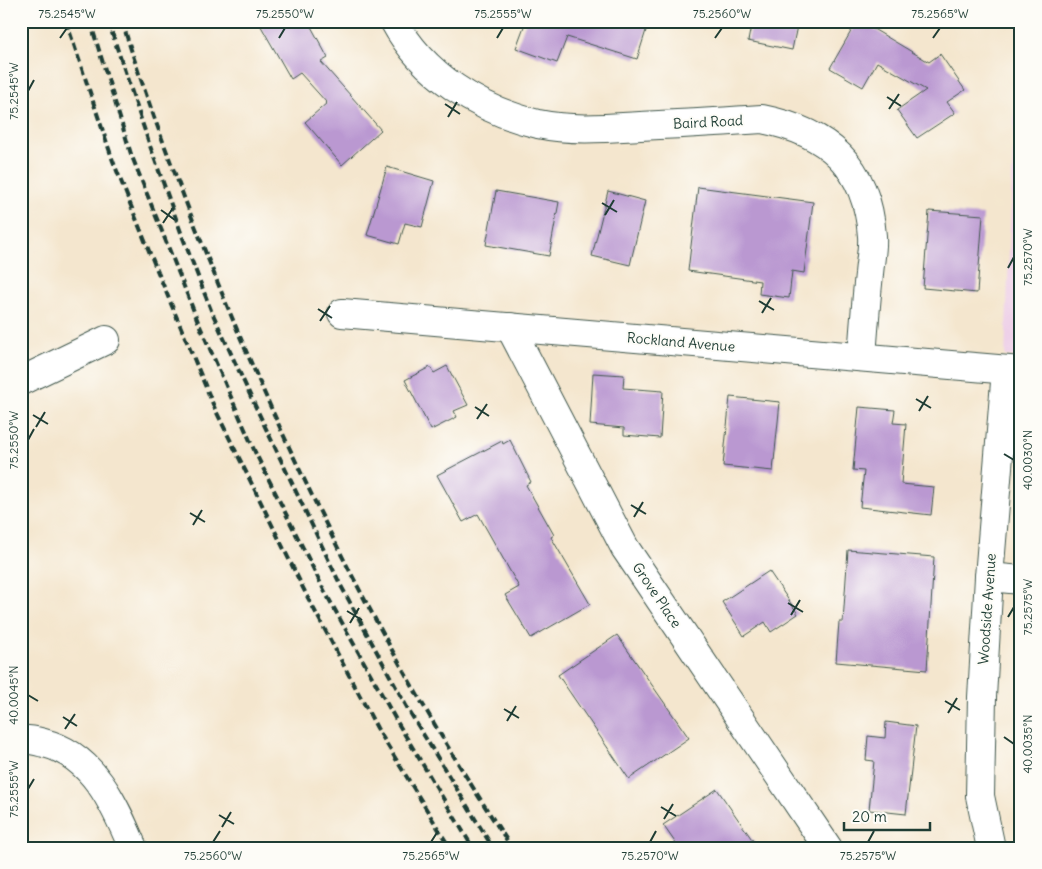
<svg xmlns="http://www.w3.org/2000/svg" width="1042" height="869" viewBox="0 0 1042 869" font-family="Delius,sans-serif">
  <rect width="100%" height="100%" fill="#fdfcf7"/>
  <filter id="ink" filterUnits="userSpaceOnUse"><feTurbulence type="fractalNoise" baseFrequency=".02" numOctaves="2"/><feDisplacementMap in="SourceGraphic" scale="10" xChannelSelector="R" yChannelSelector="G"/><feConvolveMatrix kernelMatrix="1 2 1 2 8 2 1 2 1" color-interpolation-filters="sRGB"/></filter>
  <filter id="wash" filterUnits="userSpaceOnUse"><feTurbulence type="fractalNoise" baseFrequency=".0096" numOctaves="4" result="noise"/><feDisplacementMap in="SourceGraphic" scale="20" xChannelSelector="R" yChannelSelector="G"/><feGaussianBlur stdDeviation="1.12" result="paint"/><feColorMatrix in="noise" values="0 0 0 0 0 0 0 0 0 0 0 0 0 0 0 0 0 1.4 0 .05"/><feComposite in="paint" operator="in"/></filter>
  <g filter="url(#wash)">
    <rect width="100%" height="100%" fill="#f4e6ce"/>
    <polygon fill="#eed0e8" points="1018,21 1021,21 1021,357 1005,356"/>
    <g id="blocks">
      <g fill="#ba98d1">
        <polygon points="258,21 308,21 328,58 321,62 381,130 342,165 305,122 327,103 300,73 291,79"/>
        <polygon points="526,21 649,21 637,59 567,37 557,63 516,48"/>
        <polygon points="752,21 798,21 792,50 748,41"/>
        <polygon points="857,21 860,21 929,62 940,54 965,90 947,102 955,113 917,138 897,110 926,90 877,62 863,87 830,68"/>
        <polygon points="387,167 434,181 422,227 405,223 399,244 367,235"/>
        <polygon points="698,187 813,202 804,273 792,271 789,298 759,294 760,281 688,271"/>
        <polygon points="496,191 559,202 549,256 486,245"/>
        <polygon points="608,191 645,201 630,265 592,256"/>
        <polygon points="929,211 983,215 977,293 923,288"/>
        <polygon points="447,366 468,405 454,411 457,417 431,430 405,380 430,367 434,373"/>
        <polygon points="593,373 624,375 623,388 663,391 660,438 624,435 624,428 590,425"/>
        <polygon points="730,397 780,402 773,471 723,466"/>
        <polygon points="859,407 895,410 893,423 906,424 901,484 934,487 931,515 860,507 864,471 853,470"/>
        <polygon points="510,440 531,482 526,485 554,535 551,537 590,604 531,638 505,595 519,587 478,514 463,522 437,475 502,441 503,444"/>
        <polygon points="848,550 934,557 927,670 836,662 839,622 843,622"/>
        <polygon points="769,571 798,614 771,632 765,622 744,636 722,602"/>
        <polygon points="617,635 689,738 629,779 558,675"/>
        <polygon points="886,722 916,726 906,814 869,810 874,761 866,760 868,736 885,738"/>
        <polygon points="717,789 758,848 679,848 663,825"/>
      </g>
    </g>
  </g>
  <g filter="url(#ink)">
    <use href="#blocks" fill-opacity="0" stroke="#3f564b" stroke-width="1"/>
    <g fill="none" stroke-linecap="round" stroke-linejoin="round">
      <g stroke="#3f564b" stroke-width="30">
        <g id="minor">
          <path d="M394,21C423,75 479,110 538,124C571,131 607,128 640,126C681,124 721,122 762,119C828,132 867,166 872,236C873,248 870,261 869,274C866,302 864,329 862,357"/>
          <polyline points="342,313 1021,371"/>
          <polyline points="510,327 625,548 828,848"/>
          <polyline points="21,381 106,340"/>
          <polyline points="989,577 1021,580"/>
          <path d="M21,740C29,739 36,741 44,743C93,755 115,805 133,848"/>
          <polyline points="991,848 980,796 982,697 989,577 1006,370"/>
        </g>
      </g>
      <use href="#minor" stroke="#fff" stroke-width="28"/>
      <g stroke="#1f3d34" stroke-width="4" stroke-dasharray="8 4" stroke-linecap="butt">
        <polyline points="66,21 113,161 149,251 215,409 307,596 377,728 450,848"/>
        <polyline points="90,21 131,154 199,324 255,452 325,592 396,720 473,848"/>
        <polyline points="108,21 150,146 183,238 211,310 250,395 340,584 409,711 493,848"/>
        <path d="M122,21C146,99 175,175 205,251C287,459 388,661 512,848"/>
      </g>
    </g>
  </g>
  <path fill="none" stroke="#1f3d34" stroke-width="2" d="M60,38L67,28M279,38L285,28M497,38L503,28M715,38L722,28M933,38L940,28M28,91L34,80M887,97L901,106M445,104L460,114M889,109L899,94M448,117L457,102M602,203L617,212M161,210L175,220M605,215L614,200M163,223L173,208M1008,268L1014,257M759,301L774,310M318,309L332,318M762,313L771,298M320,321L330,306M916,399L931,408M475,407L489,416M919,411L928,396M33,415L48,424M477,419L487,404M36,427L45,412M28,440L34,429M1004,454L1014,460M631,505L646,514M190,513L205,522M634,517L643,502M193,525L202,510M788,603L803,612M347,611L362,620M791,615L800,600M1008,617L1014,607M350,623L359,608M28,695L38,701M945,701L960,710M504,709L519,718M948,713L957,698M63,717L77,726M507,721L516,706M65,729L75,714M1004,737L1014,744M28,789L34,779M661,807L676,816M219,815L234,824M664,819L673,804M222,827L231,812M213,842L220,831M431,842L438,831M650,842L656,831M868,842L874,831"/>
  <g text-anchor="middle" stroke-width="4" stroke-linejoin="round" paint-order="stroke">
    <g font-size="14" fill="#1f3d34" stroke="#fdfcf7">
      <text transform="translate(708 122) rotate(-3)" y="5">Baird Road</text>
      <text transform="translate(681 342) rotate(5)" y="5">Rockland Avenue</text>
      <text transform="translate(657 595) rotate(56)" y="5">Grove Place</text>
      <text transform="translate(987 609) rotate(-86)" y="5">Woodside Avenue</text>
    </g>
  </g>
  <rect width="1042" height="869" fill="none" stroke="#fdfcf7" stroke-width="55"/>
  <path d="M844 822v8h86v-8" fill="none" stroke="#1f3d34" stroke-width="2.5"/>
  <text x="852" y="822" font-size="15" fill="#1f3d34" stroke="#fdfcf7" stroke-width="4" paint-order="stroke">20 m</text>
  <rect x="28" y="28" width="986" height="814" fill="none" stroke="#1f3d34" stroke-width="2"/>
  <g font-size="12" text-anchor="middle" fill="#1f3d34">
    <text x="67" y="18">75.2545°W</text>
    <text x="285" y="18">75.2550°W</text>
    <text x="503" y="18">75.2555°W</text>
    <text x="722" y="18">75.2560°W</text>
    <text x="940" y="18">75.2565°W</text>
    <text transform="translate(14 91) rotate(-90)" y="4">75.2545°W</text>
    <text transform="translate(1028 257) rotate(-90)" y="4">75.2570°W</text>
    <text transform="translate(14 440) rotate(-90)" y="4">75.2550°W</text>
    <text transform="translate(1028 460) rotate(-90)" y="4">40.0030°N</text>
    <text transform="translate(1028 607) rotate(-90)" y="4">75.2575°W</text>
    <text transform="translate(14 695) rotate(-90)" y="4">40.0045°N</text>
    <text transform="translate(1028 744) rotate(-90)" y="4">40.0035°N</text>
    <text transform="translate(14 789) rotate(-90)" y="4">75.2555°W</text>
    <text x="213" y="860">75.2560°W</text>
    <text x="431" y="860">75.2565°W</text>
    <text x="650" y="860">75.2570°W</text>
    <text x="868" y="860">75.2575°W</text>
  </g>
</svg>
